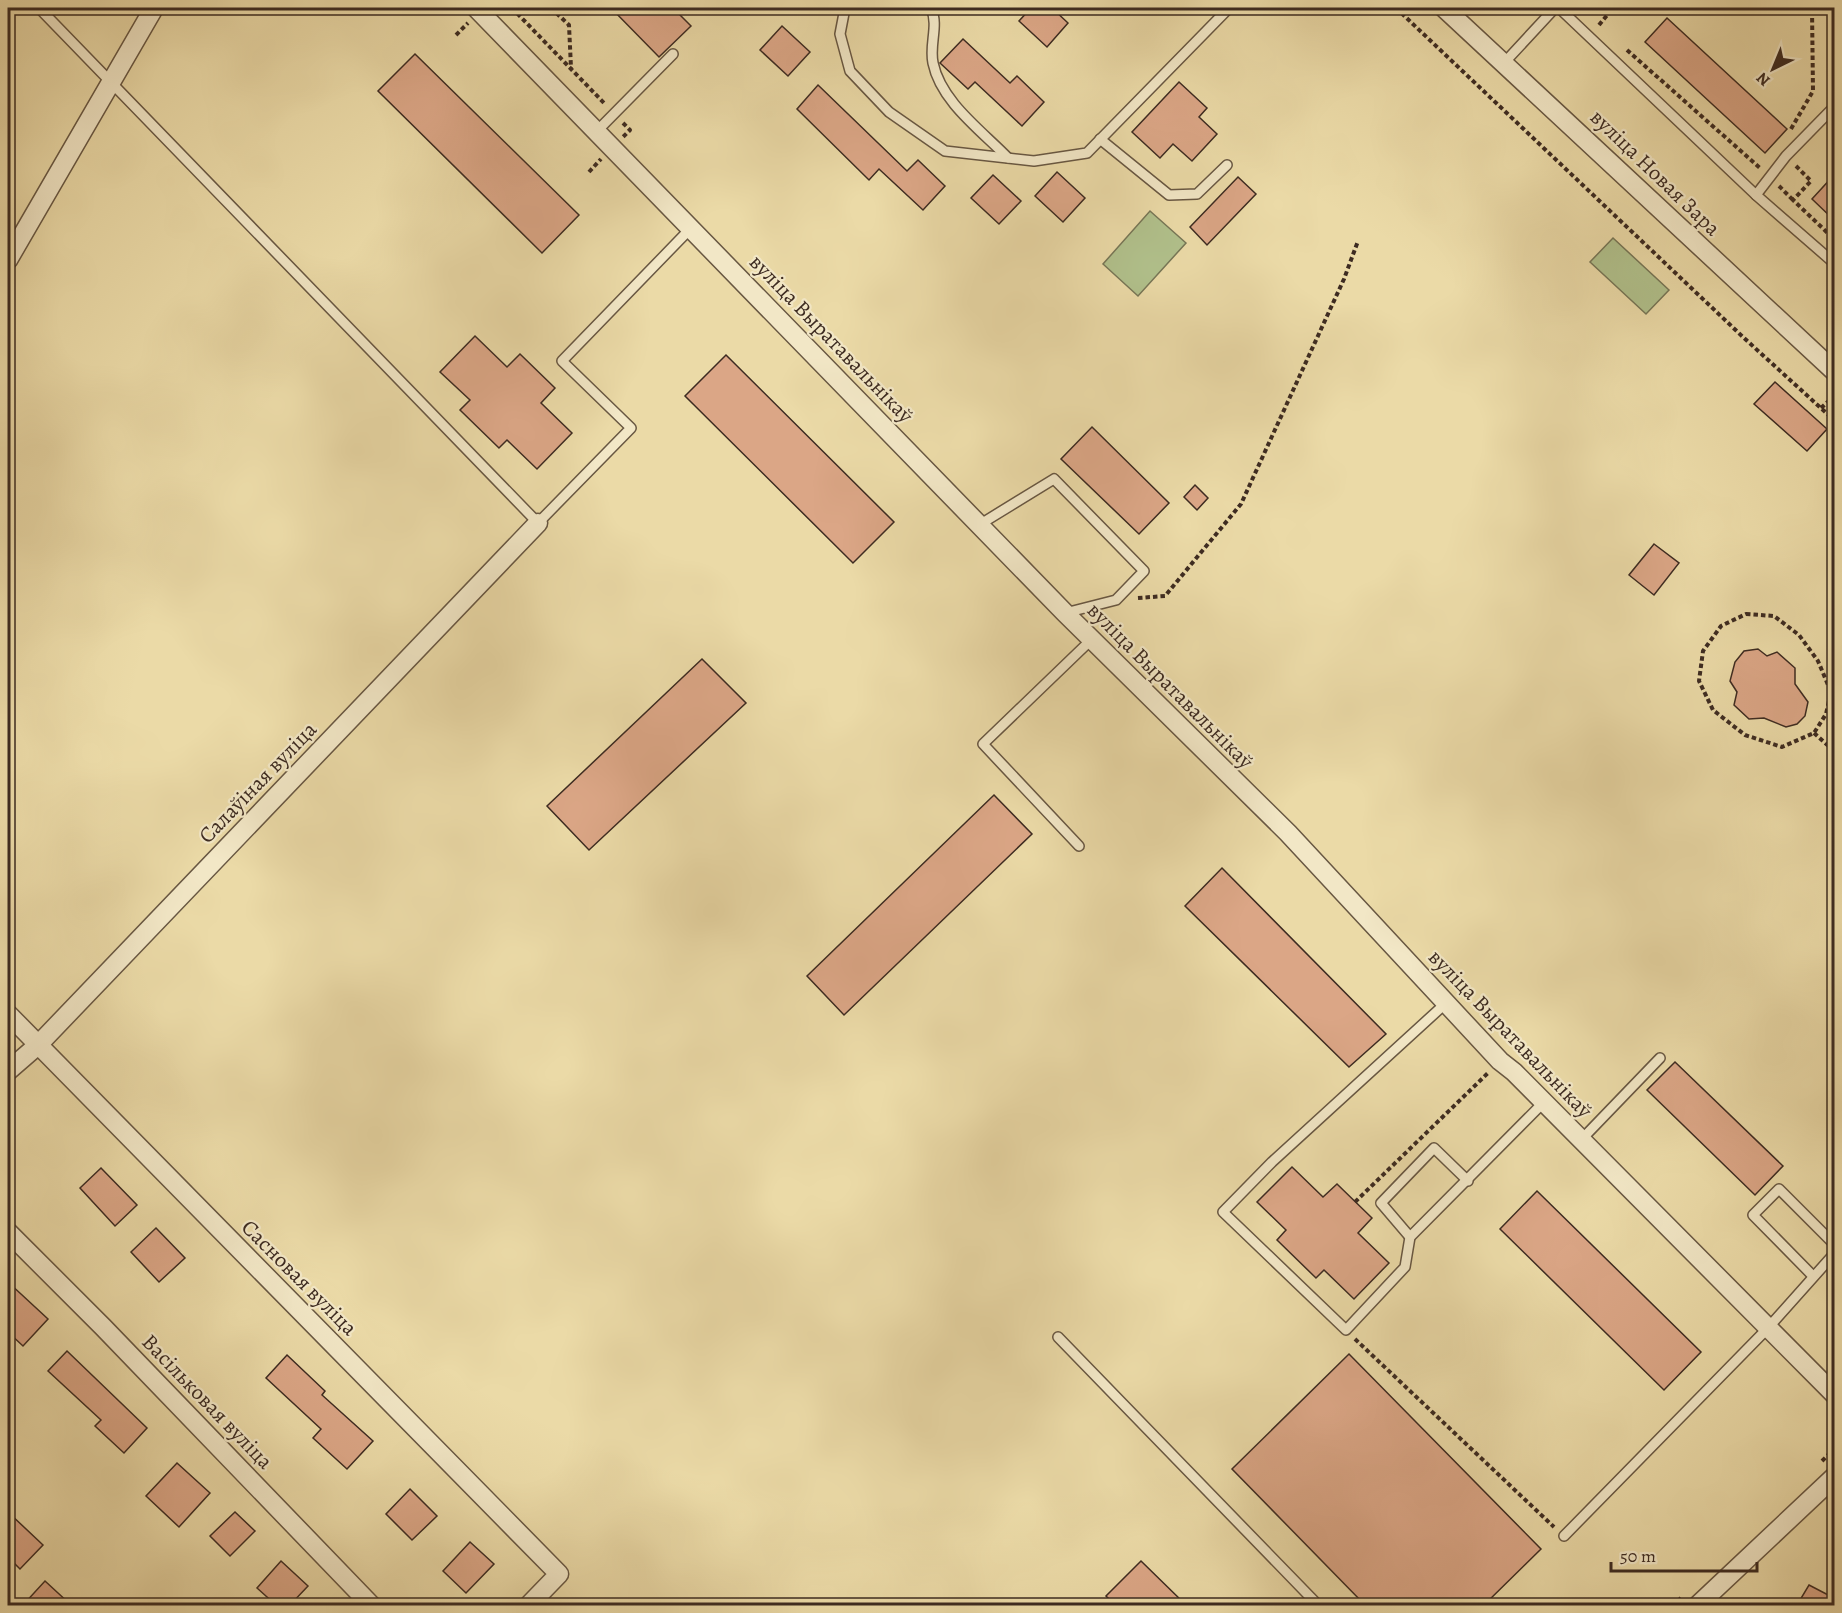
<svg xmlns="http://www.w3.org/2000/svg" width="1842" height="1613" viewBox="0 0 1842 1613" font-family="Alegreya,serif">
  <rect width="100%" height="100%" fill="#ebdaa7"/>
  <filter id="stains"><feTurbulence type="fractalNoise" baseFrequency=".00333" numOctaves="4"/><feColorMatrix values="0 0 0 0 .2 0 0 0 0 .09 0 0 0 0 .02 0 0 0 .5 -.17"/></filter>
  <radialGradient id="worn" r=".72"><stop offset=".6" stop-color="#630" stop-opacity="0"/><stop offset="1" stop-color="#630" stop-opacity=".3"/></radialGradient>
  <g fill="#b1c18c" stroke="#777656" stroke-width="1.5">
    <polygon points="1150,211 1186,243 1138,296 1103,264"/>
    <polygon points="1613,238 1669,290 1646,314 1590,262"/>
  </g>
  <g fill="#dba686" stroke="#3d2b21" stroke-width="1.5">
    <polygon points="611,8 673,8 691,26 659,57"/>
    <polygon points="1031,8 1052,8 1068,23 1047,47 1019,21"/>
    <polygon points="1667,18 1787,129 1765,153 1645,42"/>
    <polygon points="782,26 810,52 788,76 760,50"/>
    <polygon points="963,39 1010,83 1017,76 1044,102 1022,126 975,82 968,89 940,63"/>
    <polygon points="415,54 579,215 542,253 378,91"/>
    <polygon points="1179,82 1207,108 1199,117 1217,134 1192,161 1173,144 1160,158 1132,132"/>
    <polygon points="818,85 907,171 918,160 945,186 923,210 879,169 869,180 797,109"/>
    <polygon points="1057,172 1085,198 1063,222 1035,196"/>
    <polygon points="993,175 1021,201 999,224 971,198"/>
    <polygon points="1834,175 1834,220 1812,199"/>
    <polygon points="1238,177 1256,194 1207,245 1190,227"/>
    <polygon points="475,336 507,367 520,354 555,388 541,403 572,433 537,469 507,440 499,448 460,410 470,400 440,372"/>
    <polygon points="726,355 894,522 853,563 685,396"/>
    <polygon points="1775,382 1827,429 1807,451 1754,404"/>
    <polygon points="1092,427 1169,503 1139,534 1061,459"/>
    <polygon points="1195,485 1208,498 1197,510 1184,497"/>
    <polygon points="1654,544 1679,563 1654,595 1629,575"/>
    <polygon points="1758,649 1767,656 1777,652 1795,668 1795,684 1808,702 1805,716 1797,724 1786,727 1764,718 1749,719 1734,705 1737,692 1730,681 1735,662 1744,651"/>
    <polygon points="702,659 746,703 589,850 547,806"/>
    <polygon points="994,795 1032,834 844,1015 807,976"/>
    <polygon points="1222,868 1386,1034 1349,1067 1185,906"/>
    <polygon points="1675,1062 1783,1166 1755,1195 1647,1090"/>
    <polygon points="1292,1167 1323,1197 1337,1184 1372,1218 1358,1233 1389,1263 1354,1299 1324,1270 1316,1278 1277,1240 1286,1230 1257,1202"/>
    <polygon points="101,1168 137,1205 115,1226 80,1188"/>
    <polygon points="1537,1191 1701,1352 1664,1390 1500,1229"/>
    <polygon points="156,1228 185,1258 159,1282 131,1252"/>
    <polygon points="8,1282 48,1319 23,1346 8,1332"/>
    <polygon points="67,1351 147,1428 124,1453 95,1426 101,1420 48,1371"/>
    <polygon points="1349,1354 1541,1549 1484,1605 1365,1605 1232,1469"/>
    <polygon points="287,1355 325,1391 322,1395 373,1441 347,1469 313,1438 321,1429 266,1378"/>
    <polygon points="177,1463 210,1493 179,1527 146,1496"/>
    <polygon points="410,1489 437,1516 412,1540 386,1514"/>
    <polygon points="8,1512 43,1545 20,1569 8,1557"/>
    <polygon points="235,1512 255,1531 230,1556 210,1536"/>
    <polygon points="470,1542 494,1564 466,1593 443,1571"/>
    <polygon points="281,1561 308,1586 290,1605 276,1605 257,1588"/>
    <polygon points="1141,1561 1186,1605 1115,1605 1106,1596"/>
    <polygon points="45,1581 71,1605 23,1605"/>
    <polygon points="1809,1585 1834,1598 1834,1605 1797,1605"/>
  </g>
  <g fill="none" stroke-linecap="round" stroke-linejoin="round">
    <g stroke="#685742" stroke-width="12">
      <g id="lane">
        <polyline points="39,8 538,523 631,428 562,361 692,227"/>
        <polyline points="845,8 840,34 850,71 889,112 945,151 1034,161 1087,153 1229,8"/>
        <path d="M931,8C939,26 929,44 933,63C941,102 982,131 1008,158"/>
        <polyline points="1559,8 1756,195 1834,263"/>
        <polyline points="1504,63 1555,8"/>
        <polyline points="597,131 673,54"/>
        <polyline points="1100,139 1169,195 1197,194 1227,165"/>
        <polyline points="1756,195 1786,156 1834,107"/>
        <polyline points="979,525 1054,479 1144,571 1116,600 1065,613"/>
        <polyline points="1079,846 983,744 1091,640"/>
        <polyline points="1446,1003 1272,1162 1223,1212 1346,1330 1405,1267 1410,1237 1544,1102"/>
        <polyline points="1581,1140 1660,1058"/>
        <polyline points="1410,1237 1381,1203 1434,1148 1468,1181"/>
        <polyline points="1813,1276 1753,1215 1779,1189 1834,1244"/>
        <polyline points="1058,1337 1319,1606"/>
        <polyline points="1564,1536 1767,1329 1834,1254"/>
      </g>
    </g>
    <g stroke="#685742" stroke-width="21">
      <g id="street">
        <polyline points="476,8 1065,613 1288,833 1500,1061 1514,1072 1834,1394"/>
        <polyline points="1444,8 1834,371"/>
        <polyline points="8,260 154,8"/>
        <polyline points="8,1014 559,1574 528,1606"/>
        <polyline points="8,1071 38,1045 538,523"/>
        <polyline points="8,1232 103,1327 372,1606"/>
        <polyline points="1697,1606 1834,1477"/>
      </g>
    </g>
    <g stroke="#3d2b21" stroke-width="4" stroke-dasharray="4.5 3" stroke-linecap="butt">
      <polyline points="512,8 605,104"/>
      <polyline points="551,8 569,25 571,68"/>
      <polyline points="1396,8 1744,338 1834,420"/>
      <polyline points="1599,25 1613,8"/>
      <polyline points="456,35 468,23"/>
      <polyline points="1627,50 1760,168"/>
      <polyline points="623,123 630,130 623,137"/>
      <polyline points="1791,129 1813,91 1812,8"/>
      <polyline points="1796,166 1811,181 1793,200 1834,239"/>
      <polyline points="589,172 601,159"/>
      <polyline points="1779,186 1793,200"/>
      <polyline points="1821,408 1834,396"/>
      <polyline points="1138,598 1165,596 1241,504 1344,279 1358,241"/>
      <polygon points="1746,614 1774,616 1799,635 1818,661 1831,692 1826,714 1814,733 1782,747 1745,735 1713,710 1699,681 1703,651 1721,626"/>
      <polyline points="1814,733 1834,751"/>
      <polyline points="1355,1202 1489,1072"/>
      <polyline points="1355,1339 1554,1527"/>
      <polyline points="1822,1461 1834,1449"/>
      <polyline points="1673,1606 1681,1598"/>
    </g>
    <use href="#lane" stroke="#f2e7c6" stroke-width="9"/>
    <use href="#street" stroke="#f2e7c6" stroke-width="18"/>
  </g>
  <g text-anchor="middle" stroke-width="4.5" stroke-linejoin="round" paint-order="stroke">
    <g font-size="22" fill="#3d2b21" stroke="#f2e7c6">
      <text transform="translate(1656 172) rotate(44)" y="8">вуліца Новая Зара</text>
      <text transform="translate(832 338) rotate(46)" y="8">вуліца Выратавальнікаў</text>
      <text transform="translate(1171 685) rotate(45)" y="8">вуліца Выратавальнікаў</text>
      <text transform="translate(257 782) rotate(-46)" y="8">Салаўіная вуліца</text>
      <text transform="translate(1511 1033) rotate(46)" y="8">вуліца Выратавальнікаў</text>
      <text transform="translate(300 1277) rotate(45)" y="8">Сасновая вуліца</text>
      <text transform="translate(208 1401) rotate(46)" y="8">Васільковая вуліца</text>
    </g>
  </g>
  <rect width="1842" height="1613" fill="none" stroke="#ebdaa7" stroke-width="30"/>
  <rect x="9" y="9" width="1824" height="1595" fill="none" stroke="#3d2b21" stroke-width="3"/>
  <rect x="15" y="15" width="1812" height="1583" fill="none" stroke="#3d2b21" stroke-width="1.5"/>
  <g transform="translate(1773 69) rotate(223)" stroke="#f2e7c6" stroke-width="4.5" paint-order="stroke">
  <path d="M0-4.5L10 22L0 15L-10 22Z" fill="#3d2b21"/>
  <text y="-9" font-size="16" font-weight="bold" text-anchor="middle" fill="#3d2b21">N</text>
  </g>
  <path d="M1611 1562v9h146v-9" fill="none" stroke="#3d2b21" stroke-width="3"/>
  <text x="1620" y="1562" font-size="18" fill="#3d2b21" stroke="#f2e7c6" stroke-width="4.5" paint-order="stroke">50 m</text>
  <rect width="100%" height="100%" filter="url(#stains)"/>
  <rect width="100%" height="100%" fill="url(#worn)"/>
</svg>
